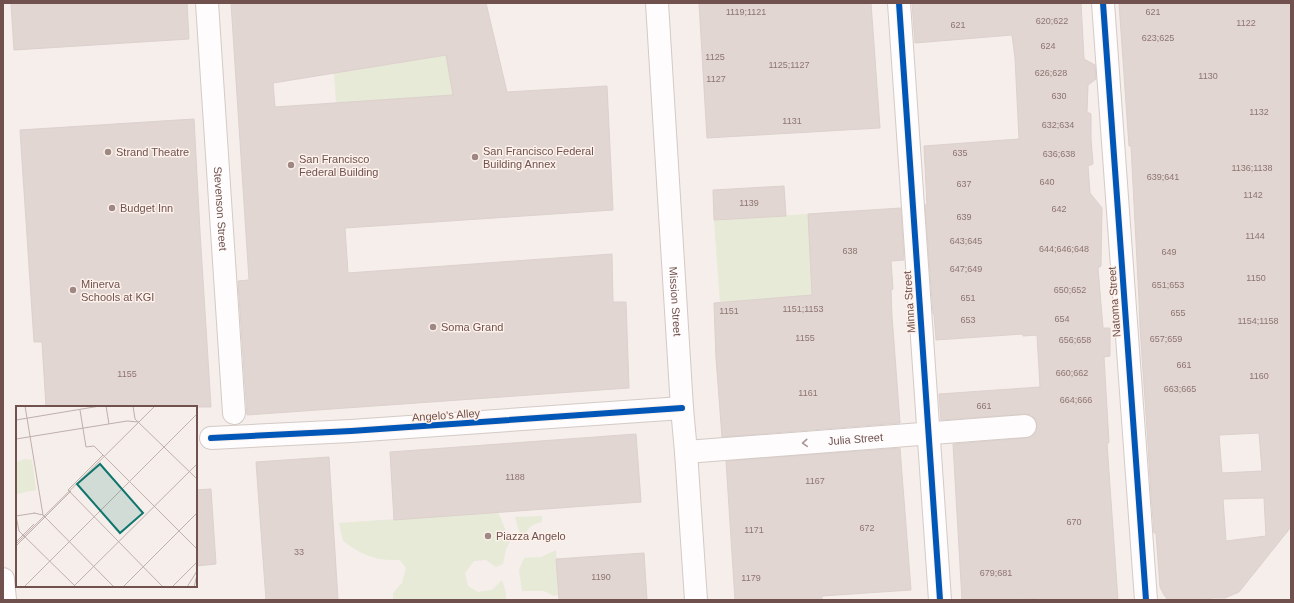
<svg xmlns="http://www.w3.org/2000/svg" width="1294" height="603" viewBox="0 0 1294 603" font-family="Arial,sans-serif">
  <rect width="100%" height="100%" fill="#f5eeea"/>
  <g fill="#e6ead6">
    <polygon points="446,55 453,95 336,103 334,73"/>
    <polygon points="808,214 812,295 720,303 714,220"/>
    <path d="M498,512L510,541L506,549L503,564L496,567L486,560L474,561L465,573L468,586L478,592L492,590L502,580L506,593V600H393V593L402,583L406,568L400,560C375,561 362,555 343,541L339,523Z"/>
    <path d="M542,516V522C534,524 528,526 526,534H520L515,517Z"/>
    <polygon points="556,550 558,595 554,596 544,591 522,591 519,570 524,558 541,557"/>
  </g>
  <g fill="#e1d6d2" stroke="#ddd0cd" fill-rule="evenodd">
    <polygon points="11,3 187,3 189,39 14,50"/>
    <path d="M231,3H486L507,92L607,86L613,210L345,228L348,273L612,254L613,302H626L629,388L247,415L238,281L249,280ZM446,55L453,95L275,107L273,83Z"/>
    <polygon points="699,3 871,3 880,128 707,138"/>
    <polygon points="912,3 1081,3 1084,59 1095,65 1096,79 1088,85 1087,112 1091,114 1091,139 1093,164 1088,166 1090,193 1102,208 1101,266 1098,268 1103,328 1110,328 1110,356 1104,357 1109,443 1107,443 1118,600 1041,600 1041,598 1014,600 962,600 953,444 1026,438 1032,436 1036,432 1037,425 1035,419 1031,415 1024,414 941,420 939,394 1040,387 1037,335 1023,336 1023,334 936,340 934,314 933,314 925,205 927,205 924,146 1019,139 1015,58 1012,35 915,43"/>
    <path d="M1119,3H1291V527L1239,592L1225,598H1212L1204,600H1168L1164,595L1160,587L1156,533H1154L1151,494L1147,429L1140,327L1139,300L1131,146H1129ZM1259,433L1262,471L1222,473L1219,435ZM1264,498L1266,536L1226,541L1223,499Z"/>
    <polygon points="194,119 200,232 211,407 46,407 42,342 34,342 20,130"/>
    <polygon points="784,186 786,216 714,220 713,190"/>
    <polygon points="901,208 904,260 891,261 893,289 891,290 892,316 900,423 722,437 716,358 714,303 812,295 808,214"/>
    <polygon points="636,434 641,502 394,520 390,452"/>
    <polygon points="900,448 911,590 822,596 822,600 735,600 726,461"/>
    <polygon points="329,457 338,600 266,600 256,462"/>
    <polygon points="211,489 216,564 196,566 196,490"/>
    <polygon points="644,553 647,600 559,600 556,559"/>
  </g>
  <g fill="none" stroke-linecap="round" stroke-linejoin="round">
    <g stroke="#d4cac6" stroke-width="24">
      <g id="street">
        <path id="s1" d="M207,3L234,413"/>
        <polyline points="899,3 940,600"/>
        <polyline points="1103,3 1146,600"/>
        <polyline points="211,438 351,431 682,408"/>
        <path id="s2" d="M686,452L1025,426"/>
      </g>
    </g>
    <g stroke="#d4c9c6" stroke-width="24">
      <g id="secondary">
        <path id="s3" d="M657,3L682,408L686,452L696,600"/>
        <polyline points="3,579 5,600"/>
      </g>
    </g>
    <use href="#street" stroke="#fefcfc" stroke-width="22"/>
    <use href="#secondary" stroke="#fefcfc" stroke-width="22"/>
    <g stroke="#fdf1eb" stroke-width="8">
      <g id="cycleway">
        <polyline points="899,3 940,600"/>
        <polyline points="1103,3 1146,600"/>
        <polyline points="211,438 351,431 682,408"/>
      </g>
    </g>
    <use href="#cycleway" stroke="#0057b8" stroke-width="6"/>
  </g>
  <defs><path id="oneway-chevron" d="M-2-3.5L2.5 0L-2 3.5" fill="none" stroke-width="1.6" stroke-linecap="round" stroke-linejoin="round"/></defs>
  <use stroke="#a99593" href="#oneway-chevron" transform="translate(805 443) rotate(176)"/>
  <g fill="#9f8884" stroke="#fdf1eb" stroke-width="1.5">
    <circle cx="108" cy="152" r="4"/>
    <circle cx="475" cy="157" r="4"/>
    <circle cx="291" cy="165" r="4"/>
    <circle cx="112" cy="208" r="4"/>
    <circle cx="73" cy="290" r="4"/>
    <circle cx="433" cy="327" r="4"/>
    <circle cx="488" cy="536" r="4"/>
  </g>
  <g text-anchor="middle" stroke-width="3" stroke-linejoin="round" paint-order="stroke">
    <g font-size="9" fill="#8e7470">
      <text x="746" y="15">1119;1121</text>
      <text x="1153" y="15">621</text>
      <text x="1052" y="24">620;622</text>
      <text x="1246" y="26">1122</text>
      <text x="958" y="28">621</text>
      <text x="1158" y="41">623;625</text>
      <text x="1048" y="49">624</text>
      <text x="715" y="60">1125</text>
      <text x="789" y="68">1125;1127</text>
      <text x="1051" y="76">626;628</text>
      <text x="1208" y="79">1130</text>
      <text x="716" y="82">1127</text>
      <text x="1059" y="99">630</text>
      <text x="1259" y="115">1132</text>
      <text x="792" y="124">1131</text>
      <text x="1058" y="128">632;634</text>
      <text x="960" y="156">635</text>
      <text x="1059" y="157">636;638</text>
      <text x="1252" y="171">1136;1138</text>
      <text x="1163" y="180">639;641</text>
      <text x="1047" y="185">640</text>
      <text x="964" y="187">637</text>
      <text x="1253" y="198">1142</text>
      <text x="749" y="206">1139</text>
      <text x="1059" y="212">642</text>
      <text x="964" y="220">639</text>
      <text x="1255" y="239">1144</text>
      <text x="966" y="244">643;645</text>
      <text x="1064" y="252">644;646;648</text>
      <text x="850" y="254">638</text>
      <text x="1169" y="255">649</text>
      <text x="966" y="272">647;649</text>
      <text x="1256" y="281">1150</text>
      <text x="1168" y="288">651;653</text>
      <text x="1070" y="293">650;652</text>
      <text x="968" y="301">651</text>
      <text x="803" y="312">1151;1153</text>
      <text x="729" y="314">1151</text>
      <text x="1178" y="316">655</text>
      <text x="1062" y="322">654</text>
      <text x="968" y="323">653</text>
      <text x="1258" y="324">1154;1158</text>
      <text x="805" y="341">1155</text>
      <text x="1166" y="342">657;659</text>
      <text x="1075" y="343">656;658</text>
      <text x="1184" y="368">661</text>
      <text x="1072" y="376">660;662</text>
      <text x="127" y="377">1155</text>
      <text x="1259" y="379">1160</text>
      <text x="1180" y="392">663;665</text>
      <text x="808" y="396">1161</text>
      <text x="1076" y="403">664;666</text>
      <text x="984" y="409">661</text>
      <text x="515" y="480">1188</text>
      <text x="815" y="484">1167</text>
      <text x="1074" y="525">670</text>
      <text x="867" y="531">672</text>
      <text x="754" y="533">1171</text>
      <text x="299" y="555">33</text>
      <text x="996" y="576">679;681</text>
      <text x="601" y="580">1190</text>
      <text x="751" y="581">1179</text>
    </g>
    <g font-size="11" fill="#70514d" stroke="#fdf1eb" text-anchor="start">
      <text x="483" y="155">San Francisco Federal<tspan x="483" dy="13">Building Annex</tspan></text>
      <text x="116" y="156">Strand Theatre</text>
      <text x="299" y="163">San Francisco<tspan x="299" dy="13">Federal Building</tspan></text>
      <text x="120" y="212">Budget Inn</text>
      <text x="81" y="288">Minerva<tspan x="81" dy="13">Schools at KGI</tspan></text>
      <text x="441" y="331">Soma Grand</text>
      <text x="496" y="540">Piazza Angelo</text>
    </g>
    <g font-size="11" fill="#70514d" stroke="#fdf1eb">
      <text dy="4" stroke="none"><textPath href="#s1" startOffset="206">Stevenson Street</textPath></text>
      <text dy="4" stroke="none"><textPath href="#s3" startOffset="299">Mission Street</textPath></text>
      <text transform="translate(909 302) rotate(-94)" y="4">Minna Street</text>
      <text transform="translate(1114 302) rotate(-94)" y="4">Natoma Street</text>
      <text transform="translate(446 415) rotate(-4)" y="4">Angelo's Alley</text>
      <text dy="4" stroke="none"><textPath href="#s2" startOffset="170">Julia Street</textPath></text>
    </g>
  </g>
  <g transform="translate(16 406)">
    <rect width="181" height="181" fill="#f5eeea"/>
    <path d="M9,53L16,54L20,84L0,88V56Z" fill="#e6ead6"/>
    <path fill="none" stroke="#c0afab" stroke-width="1" d="M9,0L27,109M90,0L93,18M117,0L119,13L181,73M64,4L70,41L78,40L181,143M0,14L84,0M0,33L111,15L123,16M87,49L52,84L147,181M18,107L27,109L98,181M0,110L3,125L59,180M0,110L19,107M0,136L18,118M0,138L139,0M0,140L55,85M8,181L181,8M57,181L181,58M107,181L181,107M156,181L181,156M171,181L181,165M178,181L181,169"/>
    <path fill="#0f766e" fill-opacity="0.15" stroke="#0f766e" stroke-width="2" d="M84,58L127,107L104,127L61,78Z"/>
    <rect width="181" height="181" fill="none" stroke="#70514d" stroke-width="2"/>
  </g>
  <rect width="1294" height="603" fill="none" stroke="#70514d" stroke-width="8"/>
</svg>
